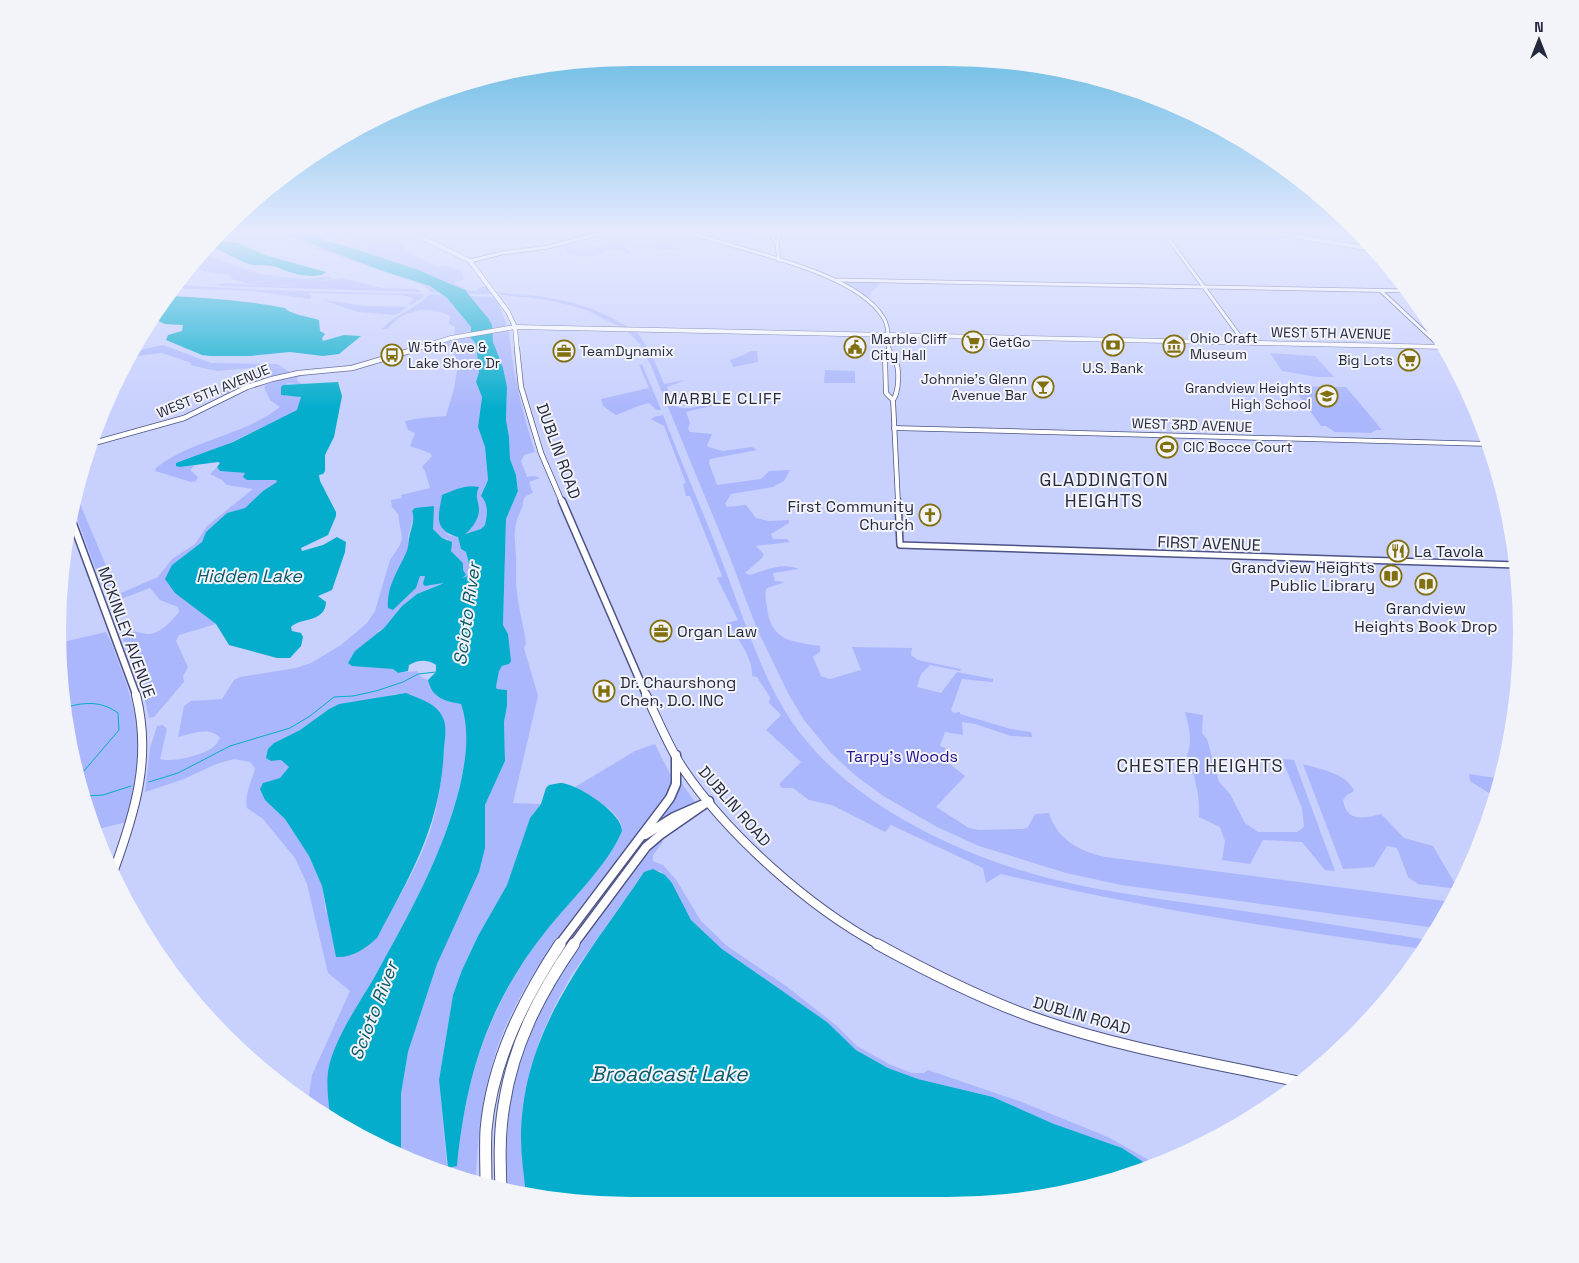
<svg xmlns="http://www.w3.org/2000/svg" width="1579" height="1263" viewBox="0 0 1579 1263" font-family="'Space Grotesk',sans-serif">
  <rect width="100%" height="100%" fill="#c8d0fe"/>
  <g fill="#abb7fc" fill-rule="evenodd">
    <polygon points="263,231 270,231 307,242 380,270 430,286 440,293 433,293 423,285"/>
    <polygon points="302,231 341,231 347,233 368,231 348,237 354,242 366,239 376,244 400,242 408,253 437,267 445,265 462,271 464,279 454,282 455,284 471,291 477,291 478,288 486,286 491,294 468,294 452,284 416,269"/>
    <polygon points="709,231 766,231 770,235 730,246 697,235"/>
    <path d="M689,237L702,240L678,245L682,248C659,254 647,243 626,247L633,255L622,250L610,249C598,258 581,258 568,254L566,248L560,245L564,244L580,249L624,242C642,250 670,242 689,237Z"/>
    <path d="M204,254L259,274L304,279L329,276L333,278C304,285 258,290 230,278L232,276L205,271L194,267Z"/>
    <polygon points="343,278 381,288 416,289 422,292 218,286 222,283 284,286"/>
    <polygon points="838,281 881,282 868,297"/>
    <polygon points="180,285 259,290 424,294 421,299 411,305 409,304 414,298 400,295 310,293 308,294 312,296 310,299 254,291 178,288"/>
    <path d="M498,292C511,295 524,294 537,296C568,300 601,309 627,327C619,328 597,315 588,311C560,301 530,297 501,295Z"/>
    <path d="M430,294L442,295L447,298L471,327L470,331L454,335L455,327L449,324L450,316C431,305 401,309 388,329H382C395,314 416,309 430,294Z"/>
    <path d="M470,296L493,297L499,305L507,326L492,328C489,316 477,305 470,296Z"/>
    <polygon points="323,300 364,306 407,307 396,315 358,312"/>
    <path d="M506,330L509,332C513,374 522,412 535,452L524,455L521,461L527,477L535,476L540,478L529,482L533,493C519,498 526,500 521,510C512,529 515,537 516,558C516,566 516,574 516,582C517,602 523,623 526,643L524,648L538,696L513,803L541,804L530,818L507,885L478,936L462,970L453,995L439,1080L447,1165L457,1166C466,1075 489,1004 546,931C569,902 609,864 622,831C623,810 589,798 575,787L635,751L655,744L673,780L667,796C642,828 617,860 592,892C553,943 513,995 494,1058C482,1098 477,1139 476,1181L412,1162L403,1156L401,1148V1094L408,1052L484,822L485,805L505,761L504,722L507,706V690L497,689L496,687L498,672L502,666L509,664L508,634L503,625L506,519L518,491L516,475L510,459L509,437L506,420L507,395L493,342L492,332Z"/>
    <path d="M630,331H636L643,341L655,362L664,384L685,380L667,387C669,392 670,399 672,403C682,417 717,398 731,401L686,412L690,423L688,429L690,432L712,434L707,445L708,447L723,451L752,447L757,450L710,459L709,463L717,485L761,479L769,471L790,470L784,481L773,487L731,494L725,504L727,507L746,505L756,518L769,521L789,520V523L771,534L773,539H787L790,542L756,546L764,554L762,558L745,573L750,575C765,570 783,562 799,569L773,573L775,581L785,582L767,588C764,593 766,600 767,607C770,640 791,642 820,646V652L813,657L821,676L830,679L861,670L852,647L912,648L911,655L918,660L961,669L960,671L930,665L921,674L917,687L941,693L957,672L993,679V682H991L962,679L951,710L954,713L960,712V714L1011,729L1031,732L1032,737L1011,736L975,724L962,722L963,735L945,732L940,746L948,749L950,764L965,776L936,807L969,828L979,830L1023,829L1028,827L1035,814L1049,813C1057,839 1080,852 1106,857L1452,902L1436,928L1121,885L1066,873L979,846L937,827L885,797L856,776L831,753L804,720L789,695L757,629L729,555L652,368L640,344L628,332Z"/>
    <path d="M470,337L476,344L479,372L476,382L482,397L478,427L485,447L488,480L485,486L487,506L485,525L481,529L465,534C482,518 479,507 474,486L442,499V506L439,511L448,535L458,537L461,549L466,552L472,575L465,579L461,578L463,563L451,551L448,539L442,538L433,529V506L412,511L414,516L408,537L409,547L388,595L393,610L416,588L420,576H425L430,586L445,582L417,594L402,606L384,628L378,631L384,667L393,669L398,673L417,671L421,677L428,680L429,687L449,702L461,704C470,730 466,758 460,786C443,855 408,916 374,978C358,1005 339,1032 330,1062C325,1079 328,1098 330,1115L308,1102L312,1075L350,991L328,973L307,884L295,858L263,819L247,808C244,794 252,782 255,768L250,762L234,759L216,764L184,779L145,792L150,748L157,726L163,725L167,729L160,759C171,763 204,755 213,747C216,745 218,741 220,738C210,726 191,734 178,737L184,706L191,701L222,699L234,680L240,677L296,668L311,663L341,645L367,623L375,611L390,560L400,545L402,538L398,514L392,507L391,500L402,498L401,495L430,488L425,471L422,467L432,456L430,453L410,446L415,433L408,430L405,421L421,418L446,416L454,389L458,364L451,346L426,351V349L450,341ZM396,694L445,727C444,760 441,793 432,825C420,865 396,901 377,938L326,912L322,886L309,856L285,819L265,800L263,783L280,778L290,767L281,760L271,761L274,743L300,730L329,709L339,704L361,702Z"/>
    <path d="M163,345L211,363L277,364L291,373L253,383L227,395L216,394C224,389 233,381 241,378C252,375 264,383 272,371L252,368L217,371L190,365L191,363L162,353L129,357L131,352Z"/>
    <polygon points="750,351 757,351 758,362 733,367 730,360 746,354"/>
    <polygon points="1270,353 1315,356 1334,377 1317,377 1282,371"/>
    <path d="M642,364L661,410H657L649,403C636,406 627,411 616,415L603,406L601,399L649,388L639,365Z"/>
    <polygon points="825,370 855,371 855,383 824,383"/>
    <path d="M307,373L297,378L298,382L307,385L287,383L285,396H297L302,398L298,410L180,467L195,465L190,470L198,477L196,481L191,482L155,471L156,468C193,439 244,436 280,407L270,400L264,387L268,381Z"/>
    <polygon points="1292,386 1346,387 1382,430 1376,430 1371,433 1335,432 1326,426 1321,426"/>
    <path d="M663,415C684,469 708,523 728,577C746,625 762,676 790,719C844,801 955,854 1048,878C1107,893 1169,900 1230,909C1296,919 1362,929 1428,940L1423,949C1282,929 1140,908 1001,874L986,883L983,868L891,825L885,832L832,805L809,800L793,788H782L779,784L801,762L766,730L781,715L769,703L770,697L757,677L752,676C753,658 738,638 727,623L738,620L717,578L722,576L690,496H686L683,484L686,483L664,426L651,419L654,417Z"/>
    <path d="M217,467L220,471L245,473L247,480H276L278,482L263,491L245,508L227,513L206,532L202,542L172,565L201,612L216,624L179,635L176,641L188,667L183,676L184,682L154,717L149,718L142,687L122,637L123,634C132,629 138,633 147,634C159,635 172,621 179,612L178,607L160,600L150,588L121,599H112L116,595L158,577L172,559L195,544L207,526L253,489L227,485L222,480L210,474Z"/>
    <polygon points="76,494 114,585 107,590 103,589 74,510"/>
    <path d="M106,632L111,642C119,664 129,688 134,711C143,749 135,785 127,822L98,829L77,780L59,643Z"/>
    <path d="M1185,712L1203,715L1202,733L1207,739L1219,782L1230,794L1245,823L1258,832H1297L1304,827L1302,808L1282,759L1294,760L1335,871L1325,870L1302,842L1263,840L1250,864L1222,860L1225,841L1220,827L1199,817C1200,795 1195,777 1187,756C1193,741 1189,727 1185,712Z"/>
    <path d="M1303,764C1319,769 1347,773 1354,791L1347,795L1343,800C1346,822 1364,819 1381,814L1404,838L1433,846L1458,889L1418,884L1408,877L1397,848L1387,846L1374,867L1343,869Z"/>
    <polygon points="1469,774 1502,779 1494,800 1492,795 1470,781"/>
    <polygon points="681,782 695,802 654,825 677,794"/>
    <path d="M662,840L663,842L653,855V861L663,865L677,881L701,921L727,946L786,986L837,1026L857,1046L891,1065L912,1073H924L928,1070L1019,1101L1108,1137L1156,1164L1151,1167L993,1097L918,1079L888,1068L856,1050L827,1022L722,949L691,920L672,883L660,871L644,872L571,976L555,1005L540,1039L530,1072L524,1171L526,1195L508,1191C507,1169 506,1148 508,1126C514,1042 558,973 607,908C624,885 640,859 662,840Z"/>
  </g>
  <g fill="#05adcc">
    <path d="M270,231C292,231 307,231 328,240L326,242L337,243L416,269L465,290L488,318L492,325L493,342L503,368L507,387L506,420L509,437L510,459L516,475L518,491L506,519L503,625L508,634L511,661L509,664L502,666L499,671L496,687L497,689L507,690V706L504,722L505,761L485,805V848L479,872L437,964L408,1052L401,1094V1148L403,1156L330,1115C328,1098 325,1079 330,1062C339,1032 358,1005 374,978C408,916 443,855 460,786C466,759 470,730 461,704C446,702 431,697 428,680L436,672V665C427,659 418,660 409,665L408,671L398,673L393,669L352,666L348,663L355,651L384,628L402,606L417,594L444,583L425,586L423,584L425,576H420L416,588L393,610L388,608C386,587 398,571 406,553C409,547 408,541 410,534C412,526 415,519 412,511L415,508L434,506L433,529L442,538L452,542L451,551L463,563V570L466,575L462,578L472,575L466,552L461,549L458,537C432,530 439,514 442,495C454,490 467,484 479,487C474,498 479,500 479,510C479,519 471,530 465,534L481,529L485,525C487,514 489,504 481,496L488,480L485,447L478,427L482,397L476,382L479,372L476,344L470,337L471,327L462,316L447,298L430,286L380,270L307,242Z"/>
    <path d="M216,241L238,243L265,255L326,272C316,281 289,273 279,268C271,264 258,267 249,264C235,259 223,251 210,246Z"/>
    <path d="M171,296C209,298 248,301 285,308C289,314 310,317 319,320L320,331L325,334L322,338L323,341L344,335L361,336L339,354L323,356L290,352L250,356H210L202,355L166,340L168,335L182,331L183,325L165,324L154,319Z"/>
    <path d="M338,382L342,396L334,437L325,455V471L323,474L319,475L320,481L336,512V516L328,535L301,548L302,551L323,545L337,537L346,542L345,552L332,590L318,596L326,602C325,623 301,617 291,627L292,631L301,633L303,637L301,646L290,658H277L229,645L216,624L175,593L165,579L172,565L202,542L206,532L227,513L245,508L263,491L277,482L276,480H247L243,477L245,473L220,471L217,467L220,463L218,462L180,467L176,466V463L233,442L297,410L301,397L281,395V387L283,385Z"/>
    <path d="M406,693C419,699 437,703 443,718C447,726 445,739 444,748C441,825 412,872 377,938C365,949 352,958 336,957L322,886L309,856L285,819L265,800L260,789L263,783L280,778L289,767L281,760L271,761L266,758L268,749L274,743L300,730L329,709L339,704Z"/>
    <path d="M560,783C576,783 623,813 622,831C609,864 569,902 546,931C488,1004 466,1075 457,1166L448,1168L439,1080L453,995L462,970L478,936L507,885L530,818L541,804L546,788L549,785Z"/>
    <path d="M653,869L665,875L672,883L691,920L722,949L827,1022L856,1050L888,1068L918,1079L993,1097L1054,1124L1122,1148L1151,1167L1132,1175L985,1204L631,1205L526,1195C524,1176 521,1157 521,1138C522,1029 587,957 644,872Z"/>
  </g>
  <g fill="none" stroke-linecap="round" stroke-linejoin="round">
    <g stroke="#05adcc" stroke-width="1">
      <polyline points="329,242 363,231"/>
      <path d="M67,707C85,702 102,701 118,713L119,730L77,779"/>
      <polyline points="149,782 178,773 230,746 290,728 310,716 334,697 353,696 376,691 403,682 418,674 436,672"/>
      <polyline points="84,796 103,795 131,786"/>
    </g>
    <g stroke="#4d5485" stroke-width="4.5">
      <g id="minor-far2">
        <path d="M685,231C737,250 854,270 883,317C890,327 887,339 889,350"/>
        <polyline points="773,231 771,234 776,243"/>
        <polyline points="1163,231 1244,342"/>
        <polyline points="779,234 777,245 779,261"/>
        <polyline points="470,261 502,253 548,247 610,231"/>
        <polyline points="837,280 1409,291"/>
        <polyline points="1381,291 1441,347"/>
      </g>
    </g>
    <g stroke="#4d5485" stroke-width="5.5">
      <g id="minor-far1">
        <path d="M889,349C890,354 892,356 895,360C900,369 899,392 893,400L898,502"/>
        <polyline points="890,354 885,359 886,393 893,400"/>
        <polyline points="894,428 1490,444"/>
      </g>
    </g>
    <g stroke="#4d5485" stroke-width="8">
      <polyline id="minor" points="898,501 900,545 1517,565"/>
    </g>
    <g stroke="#4d5485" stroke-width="5">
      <g id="major-far4">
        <polyline points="409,231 470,261 508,312 515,327 517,350"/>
        <polyline points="1261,231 1372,249"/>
        <polyline points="1441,347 1444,350"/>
        <polyline points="412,350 451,338 515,327 1446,347"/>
      </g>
    </g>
    <g stroke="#4d5485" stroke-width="6">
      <g id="major-far3">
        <polyline points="517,349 521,387 541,453 562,502"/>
        <polyline points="1443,349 1450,356"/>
        <polyline points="94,443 184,418 247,387 272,379 299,373 352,368 416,349"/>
      </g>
    </g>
    <g stroke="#4d5485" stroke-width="9">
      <g id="major-far2">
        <polyline points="562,501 647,697"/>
        <polyline points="72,521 137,697"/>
      </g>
    </g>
    <g stroke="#4d5485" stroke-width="10">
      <g id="major-far1">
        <path d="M646,695C658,720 669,748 684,770C729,836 809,907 879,945"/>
        <path d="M114,870C135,812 152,758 136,695"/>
      </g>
    </g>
    <g stroke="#4d5485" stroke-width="12">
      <path id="major" d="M877,944C928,972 979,998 1035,1018C1120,1048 1212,1063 1300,1082"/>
    </g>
    <g stroke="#4d5485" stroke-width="11">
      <g id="highway-far1">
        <polyline points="645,835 674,817 706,803"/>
        <polyline points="559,945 670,798 676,784 676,755"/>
        <polyline points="573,945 646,847 660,835 709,801"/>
      </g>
    </g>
    <g stroke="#4d5485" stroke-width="13">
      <g id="highway">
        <path d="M486,1184C486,1166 485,1148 486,1130C492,1062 523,1000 560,944"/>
        <path d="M501,1189C500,1161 499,1133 504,1105C513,1045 540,993 574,944"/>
      </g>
    </g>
    <use href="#minor-far2" stroke="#fff" stroke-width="3"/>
    <use href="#minor-far1" stroke="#fff" stroke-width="4"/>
    <use href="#minor" stroke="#fff" stroke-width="5"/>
    <use href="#major-far4" stroke="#fff" stroke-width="4"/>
    <use href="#major-far3" stroke="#fff" stroke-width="4.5"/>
    <use href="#major-far2" stroke="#fff" stroke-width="6"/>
    <use href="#major-far1" stroke="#fff" stroke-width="8"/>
    <use href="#major" stroke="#fff" stroke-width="10"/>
    <use href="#highway-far1" stroke="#fff" stroke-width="8"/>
    <use href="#highway" stroke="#fff" stroke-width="11"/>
  </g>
  <linearGradient id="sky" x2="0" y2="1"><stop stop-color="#4db1dd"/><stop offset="0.57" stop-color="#e6eaff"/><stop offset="1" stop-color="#e6eaff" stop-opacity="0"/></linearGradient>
  <rect width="1579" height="408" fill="url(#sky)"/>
  <defs>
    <g id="supermarket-ring" transform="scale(1.125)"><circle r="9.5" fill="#f3f4fa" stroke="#826f0e" stroke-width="1.5"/><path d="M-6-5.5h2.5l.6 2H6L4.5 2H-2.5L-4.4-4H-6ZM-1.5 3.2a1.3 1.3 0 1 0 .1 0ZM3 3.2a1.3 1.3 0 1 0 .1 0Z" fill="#826f0e"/></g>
    <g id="bank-ring" transform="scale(1.125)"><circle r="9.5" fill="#f3f4fa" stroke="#826f0e" stroke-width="1.5"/><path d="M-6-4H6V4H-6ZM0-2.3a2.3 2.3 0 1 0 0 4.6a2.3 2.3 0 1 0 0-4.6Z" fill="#826f0e"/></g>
    <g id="museum-ring" transform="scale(1.125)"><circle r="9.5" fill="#f3f4fa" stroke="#826f0e" stroke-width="1.5"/><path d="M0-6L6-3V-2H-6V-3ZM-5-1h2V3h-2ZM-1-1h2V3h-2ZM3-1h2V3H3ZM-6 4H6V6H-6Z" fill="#826f0e"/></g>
    <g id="civic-ring" transform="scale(1.125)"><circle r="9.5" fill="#f3f4fa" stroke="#826f0e" stroke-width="1.5"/><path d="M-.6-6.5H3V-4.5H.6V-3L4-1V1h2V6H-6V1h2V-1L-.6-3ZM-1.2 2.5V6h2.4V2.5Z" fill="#826f0e"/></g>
    <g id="office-ring" transform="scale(1.125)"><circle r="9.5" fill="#f3f4fa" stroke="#826f0e" stroke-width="1.5"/><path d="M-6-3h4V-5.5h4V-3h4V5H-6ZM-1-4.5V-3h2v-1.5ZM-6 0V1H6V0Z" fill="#826f0e"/></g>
    <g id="bus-ring" transform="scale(1.125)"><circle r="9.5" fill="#f3f4fa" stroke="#826f0e" stroke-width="1.5"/><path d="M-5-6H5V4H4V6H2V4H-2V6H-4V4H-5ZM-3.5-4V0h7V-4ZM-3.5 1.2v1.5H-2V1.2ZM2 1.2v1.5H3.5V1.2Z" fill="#826f0e"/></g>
    <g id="bar-ring" transform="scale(1.125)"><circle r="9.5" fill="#f3f4fa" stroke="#826f0e" stroke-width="1.5"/><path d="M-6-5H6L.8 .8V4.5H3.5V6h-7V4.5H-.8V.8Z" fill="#826f0e"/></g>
    <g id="school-ring" transform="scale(1.125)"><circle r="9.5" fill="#f3f4fa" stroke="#826f0e" stroke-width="1.5"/><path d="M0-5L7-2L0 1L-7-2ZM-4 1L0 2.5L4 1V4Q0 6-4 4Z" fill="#826f0e"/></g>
    <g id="stadium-ring" transform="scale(1.125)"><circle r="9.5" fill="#f3f4fa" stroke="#826f0e" stroke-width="1.5"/><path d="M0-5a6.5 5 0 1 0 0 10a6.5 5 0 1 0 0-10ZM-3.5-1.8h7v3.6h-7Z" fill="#826f0e"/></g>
    <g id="church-ring" transform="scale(1.125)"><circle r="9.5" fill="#f3f4fa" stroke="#826f0e" stroke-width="1.5"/><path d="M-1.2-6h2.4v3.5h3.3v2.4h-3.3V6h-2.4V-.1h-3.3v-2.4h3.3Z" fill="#826f0e"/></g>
    <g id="restaurant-ring" transform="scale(1.125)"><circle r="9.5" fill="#f3f4fa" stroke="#826f0e" stroke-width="1.5"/><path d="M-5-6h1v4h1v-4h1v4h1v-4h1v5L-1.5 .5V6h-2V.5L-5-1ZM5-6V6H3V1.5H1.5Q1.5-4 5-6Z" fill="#826f0e"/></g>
    <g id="library-ring" transform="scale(1.125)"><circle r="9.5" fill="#f3f4fa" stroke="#826f0e" stroke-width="1.5"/><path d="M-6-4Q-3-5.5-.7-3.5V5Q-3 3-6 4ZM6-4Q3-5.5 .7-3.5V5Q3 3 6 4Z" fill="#826f0e"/></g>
    <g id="hospital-ring" transform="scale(1.125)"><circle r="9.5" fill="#f3f4fa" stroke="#826f0e" stroke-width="1.5"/><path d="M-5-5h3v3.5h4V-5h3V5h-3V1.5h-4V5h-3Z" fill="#826f0e"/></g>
  </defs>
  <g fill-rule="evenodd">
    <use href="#supermarket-ring" x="973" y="342"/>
    <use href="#bank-ring" x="1113" y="345"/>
    <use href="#museum-ring" x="1174" y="346"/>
    <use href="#civic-ring" x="855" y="347"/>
    <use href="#office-ring" x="564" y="351"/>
    <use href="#bus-ring" x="392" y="355"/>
    <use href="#supermarket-ring" x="1409" y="360"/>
    <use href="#bar-ring" x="1043" y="387"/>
    <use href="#school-ring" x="1327" y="396"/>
    <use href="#stadium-ring" x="1167" y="447"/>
    <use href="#church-ring" x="930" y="515"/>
    <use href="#restaurant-ring" x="1398" y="551"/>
    <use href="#library-ring" x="1391" y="576"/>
    <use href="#library-ring" x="1426" y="584"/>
    <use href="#office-ring" x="661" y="631"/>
    <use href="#hospital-ring" x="604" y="691"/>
  </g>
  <g text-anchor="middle" stroke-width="4" stroke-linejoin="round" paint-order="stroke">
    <g font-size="14" fill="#25293e" stroke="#f3f4fa">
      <text transform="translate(1331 333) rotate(1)" y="5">WEST 5TH AVENUE</text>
      <text transform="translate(213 391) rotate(-22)" y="5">WEST 5TH AVENUE</text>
      <text transform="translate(1192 425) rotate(2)" y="5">WEST 3RD AVENUE</text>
    </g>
    <g font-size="14" fill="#25293e" stroke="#f3f4fa" text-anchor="start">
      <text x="1190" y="343">Ohio Craft<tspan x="1190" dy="16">Museum</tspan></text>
      <text x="871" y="344">Marble Cliff<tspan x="871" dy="16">City Hall</tspan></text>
      <text x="989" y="347">GetGo</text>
      <text x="408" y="352">W 5th Ave &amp;<tspan x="408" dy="16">Lake Shore Dr</tspan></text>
      <text x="580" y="356">TeamDynamix</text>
      <text x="1393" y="365" text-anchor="end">Big Lots</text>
      <text x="1113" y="373" text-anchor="middle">U.S. Bank</text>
      <text x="1027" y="384" text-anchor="end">Johnnie's Glenn<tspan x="1027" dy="16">Avenue Bar</tspan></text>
      <text x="1311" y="393" text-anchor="end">Grandview Heights<tspan x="1311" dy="16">High School</tspan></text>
      <text x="1183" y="452">CIC Bocce Court</text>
    </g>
    <g font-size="16" letter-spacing="1" fill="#25293e" stroke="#f3f4fa">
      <text x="723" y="404">MARBLE CLIFF</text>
    </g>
    <g font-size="16" fill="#25293e" stroke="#f3f4fa">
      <text transform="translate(559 451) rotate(70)" y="6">DUBLIN ROAD</text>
      <text transform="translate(1209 543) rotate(2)" y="6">FIRST AVENUE</text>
      <text transform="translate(127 632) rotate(70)" y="6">MCKINLEY AVENUE</text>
      <text transform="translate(735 806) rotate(49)" y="6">DUBLIN ROAD</text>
      <text transform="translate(1082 1015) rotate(16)" y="6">DUBLIN ROAD</text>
    </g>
    <g font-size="16" fill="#25293e" stroke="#f3f4fa" text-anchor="start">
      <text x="914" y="512" text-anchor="end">First Community<tspan x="914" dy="18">Church</tspan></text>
      <text x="1414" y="557">La Tavola</text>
      <text x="1375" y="573" text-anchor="end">Grandview Heights<tspan x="1375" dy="18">Public Library</tspan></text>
      <text x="1426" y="614" text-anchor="middle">Grandview<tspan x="1426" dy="18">Heights Book Drop</tspan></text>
      <text x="677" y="637">Organ Law</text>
      <text x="620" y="688">Dr. Chaurshong<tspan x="620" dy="18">Chen, D.O. INC</tspan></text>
    </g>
    <g font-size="16" fill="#27128e" stroke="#f3f4fa">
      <text x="902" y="762">Tarpy's Woods</text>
    </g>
    <g font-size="18" letter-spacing="1" fill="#25293e" stroke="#f3f4fa">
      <text x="1104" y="486">GLADDINGTON<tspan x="1104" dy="21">HEIGHTS</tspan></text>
      <text x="1200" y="772">CHESTER HEIGHTS</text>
    </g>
    <g font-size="18" font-style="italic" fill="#0a5969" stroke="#f3f4fa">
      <text x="249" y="582">Hidden Lake</text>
      <text transform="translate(467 614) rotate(-82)" y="6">Scioto River</text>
      <text transform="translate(374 1011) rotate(-69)" y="6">Scioto River</text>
    </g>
    <g font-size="21" font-style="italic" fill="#0a5969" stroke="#f3f4fa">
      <text x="669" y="1081">Broadcast Lake</text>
    </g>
  </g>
  <path d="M0 0H1579V1263H0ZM631 66H948A565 565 0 0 1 1513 631V632A565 565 0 0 1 948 1197H631A565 565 0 0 1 66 632V631A565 565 0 0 1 631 66Z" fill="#f3f4fa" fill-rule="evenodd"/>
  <g transform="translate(1539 40)" stroke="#f3f4fa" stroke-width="4" paint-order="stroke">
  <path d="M0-4L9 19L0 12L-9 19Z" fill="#25293e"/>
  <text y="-8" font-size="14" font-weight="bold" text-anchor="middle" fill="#25293e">N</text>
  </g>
</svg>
